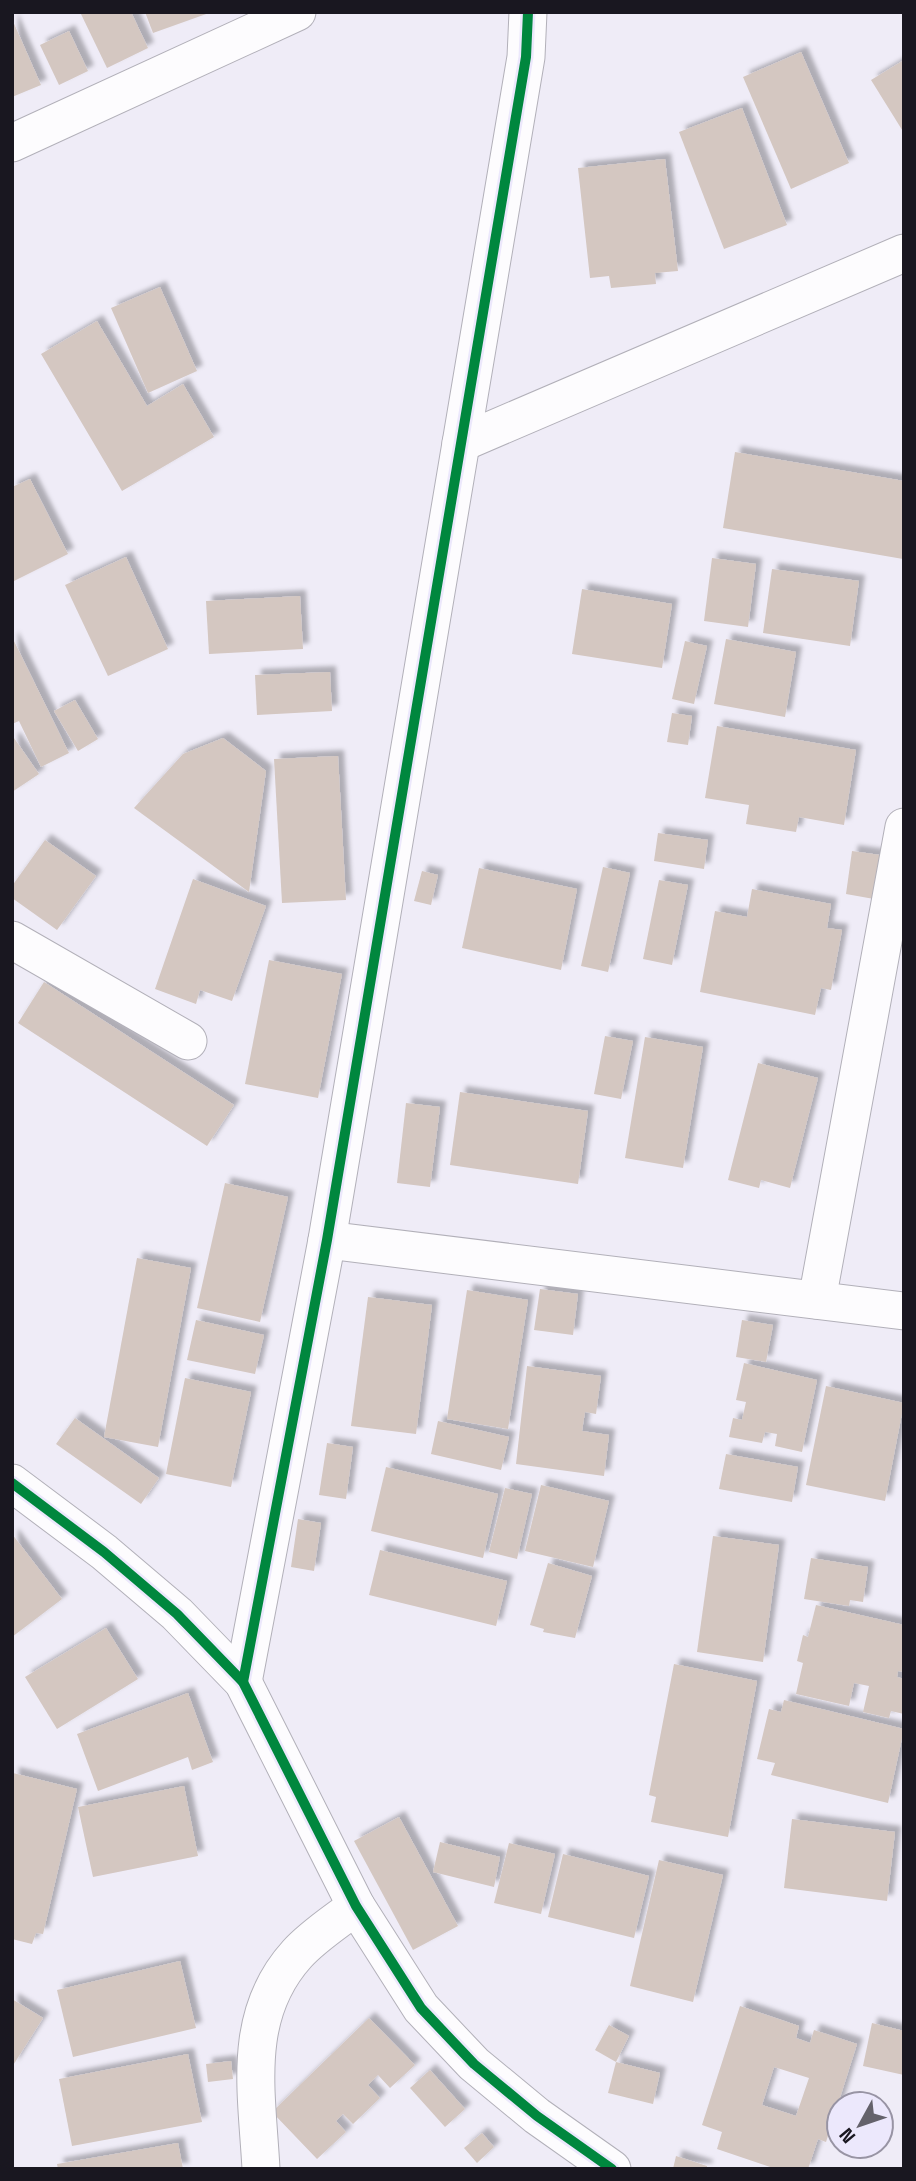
<svg xmlns="http://www.w3.org/2000/svg" width="916" height="2181" viewBox="0 0 916 2181" font-family="'Space Grotesk',sans-serif">
  <defs>
    <filter id="shadow"><feDropShadow dx="6" dy="-6" stdDeviation="2" flood-color="#0004"/></filter>
  </defs>
  <rect width="100%" height="100%" fill="#efecf7"/>
  <g fill="#d4c7c1" fill-rule="evenodd" filter="url(#shadow)">
    <polygon points="80,12 131,12 148,48 107,68"/>
    <polygon points="145,12 209,12 209,13 153,33"/>
    <polygon points="12,19 41,85 12,97"/>
    <polygon points="69,31 88,71 59,85 40,45"/>
    <polygon points="801,52 849,163 791,189 743,77"/>
    <polygon points="904,60 904,133 871,80"/>
    <polygon points="742,108 787,225 724,249 679,132"/>
    <polygon points="665,159 678,271 655,273 656,284 611,288 609,276 590,278 578,168"/>
    <polygon points="160,287 197,371 148,393 111,308"/>
    <polygon points="97,321 147,406 183,384 214,437 122,491 41,354"/>
    <polygon points="735,452 904,481 903,559 723,528"/>
    <polygon points="30,479 68,554 12,582 12,487"/>
    <polygon points="126,557 168,649 108,676 65,585"/>
    <polygon points="712,558 756,564 748,627 704,621"/>
    <polygon points="772,569 859,581 850,646 763,633"/>
    <polygon points="582,589 672,604 662,668 572,654"/>
    <polygon points="300,596 303,649 209,654 206,601"/>
    <polygon points="12,637 69,753 41,767 19,721 12,724"/>
    <polygon points="726,639 796,652 785,717 714,704"/>
    <polygon points="685,641 707,646 694,704 672,699"/>
    <polygon points="330,672 332,711 257,715 255,675"/>
    <polygon points="75,700 98,739 78,751 54,711"/>
    <polygon points="672,713 692,716 688,745 667,742"/>
    <polygon points="717,726 856,750 844,825 799,817 796,832 746,824 749,805 705,798"/>
    <polygon points="14,738 39,774 12,792 12,739"/>
    <polygon points="223,738 266,771 249,892 134,808 183,754"/>
    <polygon points="338,756 346,900 282,903 274,759"/>
    <polygon points="658,833 708,840 704,869 654,861"/>
    <polygon points="45,840 96,876 57,930 12,898 12,886"/>
    <polygon points="852,851 880,855 874,899 846,894"/>
    <polygon points="603,867 630,873 608,972 581,966"/>
    <polygon points="479,868 577,889 561,970 462,948"/>
    <polygon points="422,871 438,875 431,905 414,901"/>
    <polygon points="193,879 266,906 232,1001 200,990 196,1004 155,989"/>
    <polygon points="659,880 688,885 672,965 643,959"/>
    <polygon points="752,889 831,904 827,928 842,930 831,990 821,988 815,1015 700,992 715,911 747,917"/>
    <polygon points="269,960 342,974 318,1098 245,1084"/>
    <polygon points="44,982 234,1105 207,1146 18,1023"/>
    <polygon points="605,1036 633,1041 621,1099 594,1094"/>
    <polygon points="645,1037 703,1047 683,1168 625,1158"/>
    <polygon points="758,1063 818,1078 790,1188 761,1180 759,1188 728,1180"/>
    <polygon points="460,1092 588,1111 578,1184 450,1165"/>
    <polygon points="406,1103 440,1107 430,1187 397,1183"/>
    <polygon points="225,1183 288,1197 260,1322 197,1308"/>
    <polygon points="137,1258 191,1268 158,1447 104,1437"/>
    <polygon points="540,1289 578,1294 573,1335 534,1330"/>
    <polygon points="467,1290 528,1300 508,1429 447,1419"/>
    <polygon points="368,1297 432,1305 416,1434 351,1426"/>
    <polygon points="196,1320 264,1335 255,1374 187,1360"/>
    <polygon points="742,1320 773,1325 766,1362 736,1357"/>
    <polygon points="744,1363 817,1380 802,1452 775,1446 777,1434 765,1432 762,1443 729,1437 733,1418 742,1420 746,1402 736,1400"/>
    <polygon points="527,1366 601,1376 596,1414 585,1412 582,1431 609,1435 604,1476 516,1464"/>
    <polygon points="185,1378 251,1392 231,1487 166,1474"/>
    <polygon points="826,1386 904,1403 885,1501 806,1485"/>
    <polygon points="75,1418 159,1478 141,1504 56,1444"/>
    <polygon points="438,1421 509,1437 501,1470 431,1454"/>
    <polygon points="327,1443 353,1447 346,1499 319,1495"/>
    <polygon points="726,1454 798,1467 792,1502 719,1489"/>
    <polygon points="386,1467 498,1494 483,1558 371,1531"/>
    <polygon points="541,1485 609,1501 593,1567 525,1551"/>
    <polygon points="505,1488 532,1494 517,1559 489,1552"/>
    <polygon points="298,1519 321,1523 314,1571 291,1567"/>
    <polygon points="12,1534 62,1599 12,1637"/>
    <polygon points="713,1536 779,1545 763,1662 697,1652"/>
    <polygon points="380,1550 507,1581 496,1626 369,1595"/>
    <polygon points="811,1558 868,1567 863,1602 850,1600 849,1606 804,1599"/>
    <polygon points="548,1563 592,1576 575,1638 543,1632 544,1629 530,1625"/>
    <polygon points="816,1605 904,1625 904,1672 898,1671 897,1677 904,1679 904,1714 891,1711 889,1718 863,1712 869,1686 854,1683 849,1706 796,1694 803,1663 797,1661 803,1635 808,1637"/>
    <polygon points="106,1628 138,1679 57,1729 25,1677"/>
    <polygon points="674,1664 757,1681 728,1837 651,1822 656,1797 649,1795"/>
    <polygon points="188,1693 213,1762 192,1770 188,1757 98,1791 77,1734"/>
    <polygon points="784,1700 904,1729 888,1803 771,1775 775,1763 757,1759 769,1709 781,1712"/>
    <polygon points="13,1773 77,1789 43,1934 36,1933 32,1944 12,1939"/>
    <polygon points="184,1786 198,1856 93,1877 78,1807"/>
    <polygon points="399,1817 458,1926 413,1950 354,1841"/>
    <polygon points="792,1819 895,1832 887,1901 784,1888"/>
    <polygon points="440,1842 500,1857 494,1887 433,1872"/>
    <polygon points="509,1843 555,1854 541,1914 494,1903"/>
    <polygon points="563,1854 649,1876 634,1938 548,1917"/>
    <polygon points="659,1860 723,1875 693,2002 630,1986"/>
    <polygon points="180,1961 196,2028 73,2057 57,1990"/>
    <polygon points="12,1999 43,2018 12,2067"/>
    <path d="M740,2006L799,2026L796,2038L810,2043L814,2030L857,2044L826,2142L818,2139L808,2169H776L717,2149L722,2132L702,2125ZM774,2067L809,2078L796,2116L762,2105Z"/>
    <polygon points="369,2018 415,2065 390,2088 378,2075 368,2085 380,2098 353,2124 343,2114 336,2121 346,2132 317,2159 272,2112"/>
    <polygon points="872,2023 904,2031 904,2075 863,2066"/>
    <polygon points="609,2025 629,2036 616,2062 595,2050"/>
    <polygon points="188,2054 202,2122 72,2146 59,2079"/>
    <polygon points="231,2061 233,2079 208,2082 206,2064"/>
    <polygon points="616,2062 660,2073 653,2104 608,2093"/>
    <polygon points="430,2070 465,2109 445,2127 410,2088"/>
    <polygon points="482,2133 494,2147 477,2163 464,2148"/>
    <polygon points="178,2143 183,2169 58,2169 57,2164"/>
    <polygon points="676,2156 707,2166 707,2169 673,2169"/>
  </g>
  <g fill="none" stroke-linecap="round" stroke-linejoin="round">
    <g stroke="#b2b0b9" stroke-width="39">
      <g id="minor">
        <polyline points="12,143 297,12"/>
        <polyline points="461,443 904,253"/>
        <polyline points="12,940 188,1041"/>
        <polyline points="327,1240 904,1311"/>
        <polyline points="817,1300 904,827"/>
        <polyline points="12,1483 104,1552 177,1614 243,1682 356,1906 421,2008 474,2064 537,2116 612,2169"/>
        <polyline points="243,1682 327,1240 526,57 528,12"/>
        <path d="M261,2169C257,2092 241,2016 297,1954C313,1936 337,1921 356,1906"/>
      </g>
    </g>
    <use href="#minor" stroke="#fdfcfe" stroke-width="37"/>
    <g stroke="#ece8fc" stroke-width="15">
      <g id="cycleway">
        <polyline points="12,1483 104,1552 177,1614 243,1682 356,1906 421,2008 474,2064 537,2116 612,2169"/>
        <polyline points="243,1682 327,1240 526,57 528,12"/>
      </g>
    </g>
    <use href="#cycleway" stroke="#00873e" stroke-width="10"/>
  </g>
  <rect width="916" height="2181" fill="none" stroke="#191720" stroke-width="28"/>
  <g transform="translate(860 2125) rotate(230)"><circle r="33" fill="#ece8fc" stroke="#9894a4" stroke-width="2"/>
  <path d="M0-5L12 26L0 18L-12 26Z" fill="#64626b"/>
  <text y="-10" font-size="19" font-weight="bold" text-anchor="middle" fill="#191720">N</text>
  </g>
</svg>
